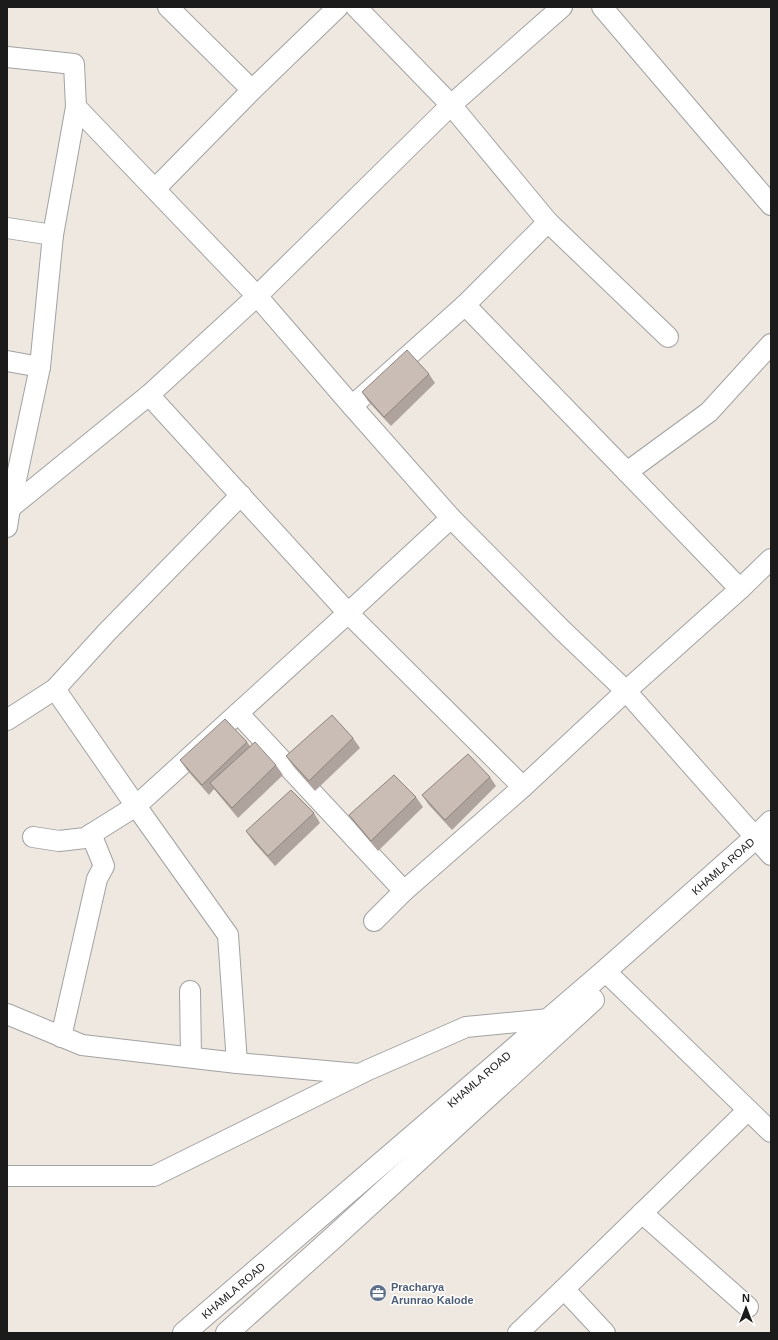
<svg xmlns="http://www.w3.org/2000/svg" width="778" height="1340" viewBox="0 0 778 1340" font-family="Helvetica,sans-serif">
  <rect width="100%" height="100%" fill="#eee8e0"/>
  <g fill="none" stroke-linecap="round" stroke-linejoin="round">
    <g stroke="#a2a2a2" stroke-width="22">
      <g id="minor">
        <polyline points="168,7 252,90 338,7"/>
        <polyline points="356,7 451,105 548,222 465,305"/>
        <polyline points="602,7 771,205"/>
        <polyline points="7,57 74,64 76,107 53,235 40,367 10,508 7,527"/>
        <polyline points="76,107 257,296 352,406"/>
        <polyline points="155,189 252,90"/>
        <polyline points="548,222 668,337"/>
        <polyline points="7,228 53,235"/>
        <polyline points="7,361 40,367"/>
        <polyline points="149,395 348,613 451,518"/>
        <polyline points="627,472 740,589"/>
        <polyline points="10,508 149,395 257,296 451,105 562,7"/>
        <polyline points="771,559 740,589 626,691 771,855"/>
        <polyline points="55,689 136,806 348,613 523,787"/>
        <polyline points="238,713 404,891"/>
        <polyline points="7,720 55,689 107,632 241,495"/>
        <polyline points="33,837 59,841 85,838 136,806 228,935 237,1063"/>
        <polyline points="374,921 404,891 523,787 626,691 562,630 451,518 352,406 465,305 627,472 709,412 771,344"/>
        <polyline points="605,971 771,1132"/>
        <polyline points="190,991 191,1057"/>
        <polyline points="7,1014 82,1045 237,1063 359,1074"/>
        <polyline points="61,1037 97,879 104,866 91,834"/>
        <polyline points="7,1176 154,1176 368,1070 466,1027 549,1019"/>
        <polyline points="642,1213 748,1307"/>
        <polyline points="564,1289 748,1110"/>
        <polyline points="518,1333 564,1289 605,1333"/>
      </g>
    </g>
    <g stroke="#a2a2a2" stroke-width="24">
      <g id="tertiary">
        <path id="s1" d="M184,1333L605,971L755,838L771,822"/>
        <polyline points="227,1333 334,1237 593,1000"/>
      </g>
    </g>
    <use href="#minor" stroke="#fff" stroke-width="20"/>
    <use href="#tertiary" stroke="#fff" stroke-width="22"/>
  </g>
  <g fill="#aea39d">
    <polygon points="429,374 435,383 391,426 368,401 362,392"/>
    <polygon points="353,738 360,748 315,791 293,766 286,756"/>
    <polygon points="247,742 250,746 276,765 283,775 238,818 214,789 209,795 187,770 180,760"/>
    <polygon points="490,777 496,786 452,830 429,805 422,795"/>
    <polygon points="416,797 423,807 378,851 356,825 349,815"/>
    <polygon points="314,813 320,823 275,866 253,841 246,831"/>
  </g>
  <g fill="#cabdb6" stroke="#8d847f">
    <polygon points="407,350 429,374 384,417 362,392"/>
    <polygon points="332,715 353,738 309,781 286,756"/>
    <polygon points="225,719 247,742 202,785 180,760"/>
    <polygon points="255,742 276,765 232,808 210,783"/>
    <polygon points="468,754 490,777 445,820 422,795"/>
    <polygon points="394,775 416,797 371,841 349,815"/>
    <polygon points="291,790 314,813 268,856 246,831"/>
  </g>
  <defs>
    <g id="office-disc" transform="scale(0.9)"><circle r="9.5" fill="#5c6f8a" stroke="#fff"/><path d="M-6-3h4V-5.5h4V-3h4V5H-6ZM-1-4.5V-3h2v-1.5ZM-6 0V1H6V0Z" fill="#fff"/></g>
  </defs>
  <g fill-rule="evenodd">
    <use href="#office-disc" x="378" y="1293"/>
  </g>
  <g text-anchor="middle" stroke-width="3" stroke-linejoin="round" paint-order="stroke">
    <g font-size="11" fill="#1b1b1b" stroke="#fff">
      <text dy="4" stroke="none"><textPath href="#s1" startOffset="713">KHAMLA ROAD</textPath></text>
      <text dy="4" stroke="none"><textPath href="#s1" startOffset="389">KHAMLA ROAD</textPath></text>
      <text dy="4" stroke="none"><textPath href="#s1" startOffset="65">KHAMLA ROAD</textPath></text>
    </g>
    <g font-size="11" font-weight="bold" fill="#4e5e75" stroke="#fff" text-anchor="start">
      <text x="391" y="1291">Pracharya<tspan x="391" dy="13">Arunrao Kalode</tspan></text>
    </g>
  </g>
  <rect width="778" height="1340" fill="none" stroke="#1b1b1b" stroke-width="16"/>
  <g transform="translate(746 1308)" stroke="#ffffff" stroke-width="3" paint-order="stroke">
  <path d="M0-3L7 15L0 10L-7 15Z" fill="#1b1b1b"/>
  <text y="-6" font-size="11" font-weight="bold" text-anchor="middle" fill="#1b1b1b">N</text>
  </g>
</svg>
